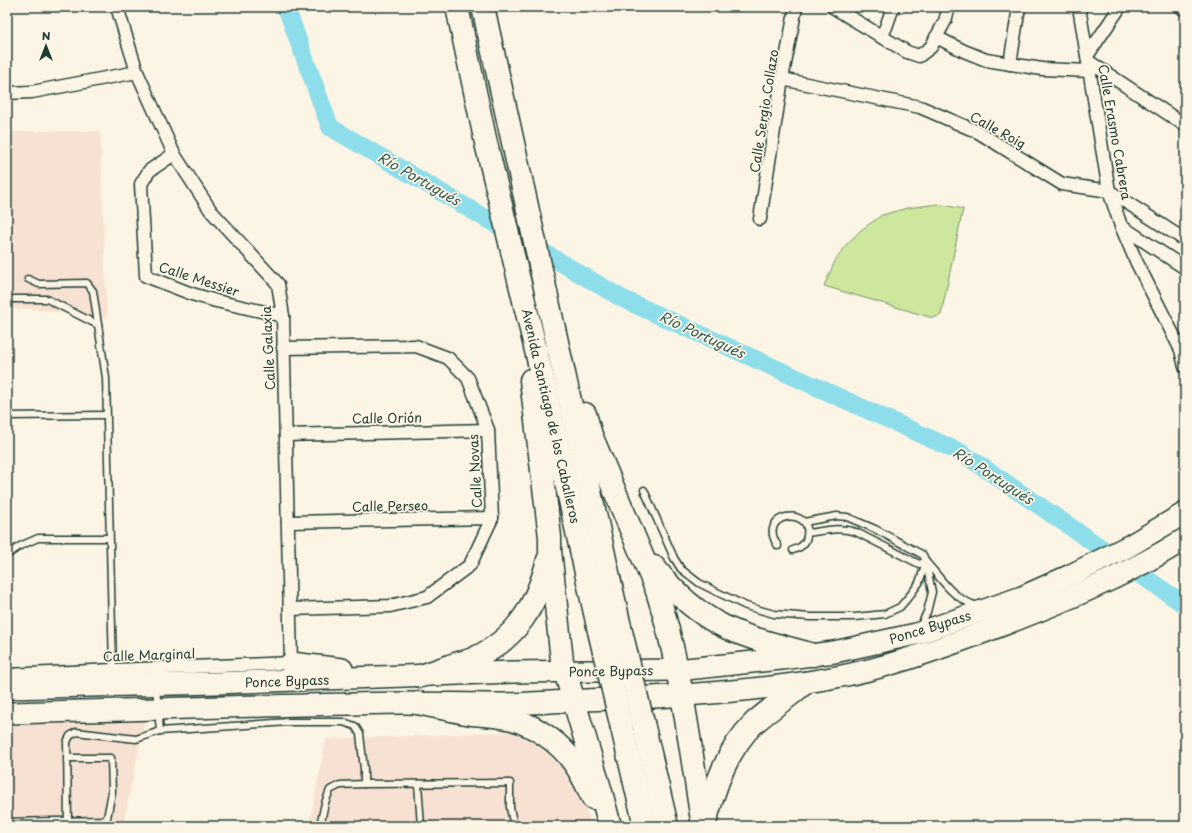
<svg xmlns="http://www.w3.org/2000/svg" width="1192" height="833" viewBox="0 0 1192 833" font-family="'Playpen Sans',sans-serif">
  <rect width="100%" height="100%" fill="#fcf5e5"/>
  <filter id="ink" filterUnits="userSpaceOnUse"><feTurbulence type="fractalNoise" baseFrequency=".025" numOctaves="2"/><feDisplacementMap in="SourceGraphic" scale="8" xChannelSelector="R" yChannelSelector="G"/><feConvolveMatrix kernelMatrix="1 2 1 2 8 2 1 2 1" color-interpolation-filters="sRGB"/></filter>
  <g filter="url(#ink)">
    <g fill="#f7e1d2">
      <polygon points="49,131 100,131 107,318 31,309 7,309 7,132"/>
      <polygon points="146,715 123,826 7,826 7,720"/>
      <polygon points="511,732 536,744 561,767 588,814 591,826 309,826 326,739"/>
    </g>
    <polygon fill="#cde89e" stroke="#769269" points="938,204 963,209 941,315 933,318 824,286 835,261 847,244 861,230 882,215 907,208"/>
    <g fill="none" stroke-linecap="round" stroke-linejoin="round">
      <polyline stroke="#8dddea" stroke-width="18" points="286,7 330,127 623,299 962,453 1185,605"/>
      <g stroke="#1f3d34" stroke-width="9">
        <g id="service">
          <polyline points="28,279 39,284 87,283 93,291 106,378 113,670"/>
          <polyline points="7,299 47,299 98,325"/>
          <polyline points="7,416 106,415"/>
          <polyline points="644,490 674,558 681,569 699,583 719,593 746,606 774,614 810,617 855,617 885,614 900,607 911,594 919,583 926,562"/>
          <polyline points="804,522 837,516 847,517 875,529 923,555 926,562 932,592 927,612 920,627"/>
          <path d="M808,533C824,531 839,526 856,532L919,564L926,562"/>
          <path d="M778,546C755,513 813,505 807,536C806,544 800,548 793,550"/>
          <polyline points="7,555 20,546 38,538 109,538"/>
          <path d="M926,562C944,581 950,597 977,606"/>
          <polyline points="156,688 160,731"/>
          <polyline points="418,784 421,826"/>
          <polyline points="7,822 105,820 107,818 112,792 111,758 67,758"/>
          <polyline points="68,826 67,742 70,736 76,732 136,739 160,731 289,722 343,722 355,726 360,734 364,769 364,784 510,783 510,808 514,826"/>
          <polyline points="320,826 325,803 330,790 340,785 364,784"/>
        </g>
      </g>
      <g stroke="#1f3d34" stroke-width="15">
        <g id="minor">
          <polyline points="833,7 907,52 919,56 931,47 945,21 949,7"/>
          <polyline points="1079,7 1109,191 1121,226 1136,261 1181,350 1185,367"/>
          <polyline points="1181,7 1185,10"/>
          <polyline points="881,37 886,27 893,7"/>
          <polyline points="936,37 964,51 986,60 1042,69 1090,71"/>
          <polyline points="1087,56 1120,7"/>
          <polyline points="1088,61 1185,125"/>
          <polyline points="1010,64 1019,7"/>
          <polyline points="782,79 920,107 978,132 1062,184 1109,191 1185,240"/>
          <polyline points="7,93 32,92 137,72"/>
          <polyline points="174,154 149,171 141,184 146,276 192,294 216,301 283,316"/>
          <polyline points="760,219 782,79 796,7"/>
          <polyline points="1121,226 1185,268"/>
          <polyline points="283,348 416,346 448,358 468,378 488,430 492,518 470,565 427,597 390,606 290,609"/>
          <polyline points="286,435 488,430"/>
          <polyline points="288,522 492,518"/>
          <polyline points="7,675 113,670 291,663 283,316 278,284 211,211 174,154 137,72 117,7"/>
        </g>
      </g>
      <g stroke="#1f3d34" stroke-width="24">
        <g id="trunk">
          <polyline points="291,663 342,669"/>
          <polyline points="7,688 216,683 513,672 677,670 781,659 834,652 916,634 1022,597 1071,575 1129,546 1185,513"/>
          <path d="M7,713C138,710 270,705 401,703C436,703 470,704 504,704C541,703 577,700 613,699C686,696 759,691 831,678C884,669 936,650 987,631C1055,605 1123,578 1185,539"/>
        </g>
      </g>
      <g stroke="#1f3d34" stroke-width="25">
        <g id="motorway">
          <polyline points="457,7 486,143 545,388 599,631"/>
          <polyline points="483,7 620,627"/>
          <polyline points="531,380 550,537 550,550 562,661 601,792 610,826"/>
          <path d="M585,414L591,435L657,591C681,666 690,748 703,826"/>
          <path d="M654,567C673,591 695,612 723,626C751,640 783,646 813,655"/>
          <path d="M421,676C433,672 446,667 458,663C463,662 468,661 473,659C517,639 536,606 548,560"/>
          <path d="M418,703C436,707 454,711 472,714C486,715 499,716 512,719C536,726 560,743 574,763C582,774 587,786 593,798"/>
          <polyline points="644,727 667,826"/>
          <polyline points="622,728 645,826"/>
          <path d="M705,823C715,786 726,751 754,723C764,714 775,706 786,698C792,694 798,688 805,683"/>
        </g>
      </g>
      <use href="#service" stroke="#fcf5e5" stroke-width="6"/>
      <use href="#minor" stroke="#fcf5e5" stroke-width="12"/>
      <use href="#trunk" stroke="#fcf5e5" stroke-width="21"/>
      <use href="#motorway" stroke="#fcf5e5" stroke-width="22"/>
      <g stroke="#1f3d34" stroke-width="25" stroke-linecap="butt">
        <g id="motorway-bridge">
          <polyline points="620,627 644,727"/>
          <polyline points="599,631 622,728"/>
        </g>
      </g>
      <use href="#motorway-bridge" stroke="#fcf5e5" stroke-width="22"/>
    </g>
  </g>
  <g text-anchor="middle" stroke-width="3.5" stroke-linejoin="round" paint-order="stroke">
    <g font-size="13" fill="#1f3d34" stroke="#fcf5e5">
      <text transform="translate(764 111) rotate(-81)" y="5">Calle Sergio Collazo</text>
      <text transform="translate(998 130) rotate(29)" y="5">Calle Roig</text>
      <text transform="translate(1115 132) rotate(80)" y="5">Calle Erasmo Cabrera</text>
      <text transform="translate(199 279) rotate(18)" y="5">Calle Messier</text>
      <text transform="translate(268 348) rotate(-93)" y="5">Calle Galaxia</text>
      <text transform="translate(551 416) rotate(77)" y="5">Avenida Santiago de los Caballeros</text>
      <text transform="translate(387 418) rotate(-1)" y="5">Calle Orión</text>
      <text transform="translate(475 471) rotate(-93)" y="5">Calle Novas</text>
      <text transform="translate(390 506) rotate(-1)" y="5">Calle Perseo</text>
      <text transform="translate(930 627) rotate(-17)" y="5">Ponce Bypass</text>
      <text transform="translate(149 655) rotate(-2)" y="5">Calle Marginal</text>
      <text transform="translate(611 671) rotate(-1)" y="5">Ponce Bypass</text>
      <text transform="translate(287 681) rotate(-2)" y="5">Ponce Bypass</text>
    </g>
    <g font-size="14" font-style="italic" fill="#355d58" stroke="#fcf5e5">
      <text transform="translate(419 179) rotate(30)" y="5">Río Portugués</text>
      <text transform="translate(702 335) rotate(25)" y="5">Río Portugués</text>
      <text transform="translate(993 476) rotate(33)" y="5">Río Portugués</text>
    </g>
  </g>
  <rect width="1192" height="833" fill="none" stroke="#fcf5e5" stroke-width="24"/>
  <rect x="12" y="12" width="1168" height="809" fill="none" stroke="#1f3d34" stroke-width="1.5" filter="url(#ink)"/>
  <g transform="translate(46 46)" stroke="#fcf5e5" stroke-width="3" paint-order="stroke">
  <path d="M0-3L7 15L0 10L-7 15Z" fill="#1f3d34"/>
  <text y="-6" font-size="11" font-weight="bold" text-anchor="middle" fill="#1f3d34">N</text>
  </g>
</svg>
